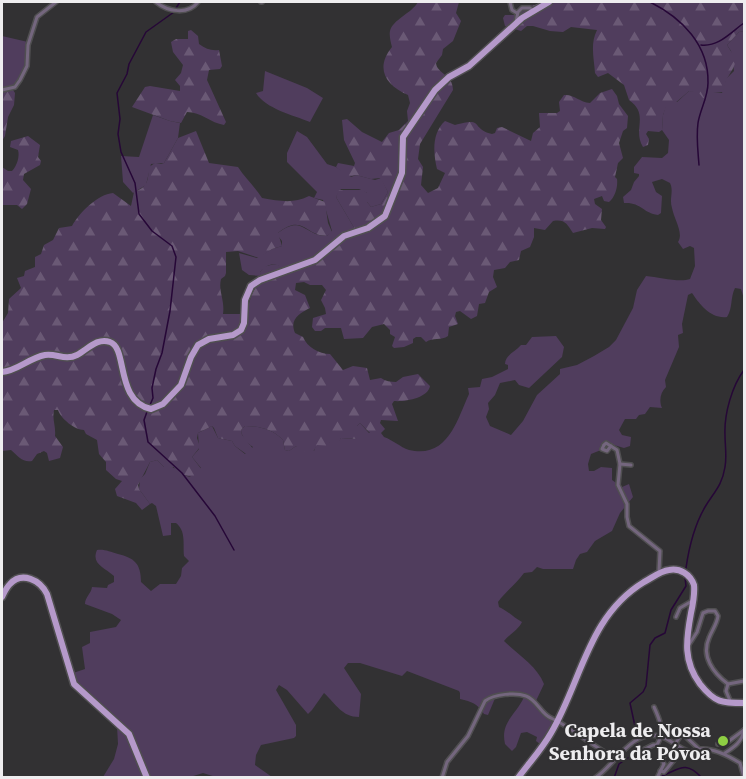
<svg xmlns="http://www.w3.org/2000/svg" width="746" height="779" viewBox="0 0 746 779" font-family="'Source Serif 4',serif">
  <defs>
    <pattern id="forest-firs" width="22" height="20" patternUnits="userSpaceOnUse" patternTransform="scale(1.5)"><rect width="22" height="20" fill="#503d5d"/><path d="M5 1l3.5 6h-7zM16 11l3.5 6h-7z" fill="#6a5975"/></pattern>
  </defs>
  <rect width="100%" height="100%" fill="#323133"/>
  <g fill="#503d5d">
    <path d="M744,31V299L741,289L735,288C730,298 733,308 727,317C711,319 700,305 692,293L688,295L682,324L683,333L678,335L679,347L665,380L666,387C660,393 659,401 662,408L650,407L645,414L639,415L636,419H625L619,430L622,435L631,437L630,446L624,448L607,443L601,450L591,454L588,464L589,471H594L601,467L612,468V480L622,487L629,484L633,497L620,513L612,531L595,541L587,552L580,554L576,560L573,569H543L537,567L532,572L524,573C516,584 506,591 498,602L499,607C508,611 514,618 522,622C519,629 510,634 504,641C518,655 537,666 544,684L535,703L554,722L551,733L545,735L540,744L536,741L537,737L527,732L521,733L516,747L512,751L505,744C500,722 516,715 524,697L520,693L496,696L488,715L484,714C477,703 472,702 460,699V693L459,691L407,671L402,676L360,663H348L344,668L361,694L359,717C342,717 336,704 324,693L312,710L308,714L287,690L279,685L276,690L296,725V736L294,738L261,745L256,755L255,765L272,777L219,778L203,773L187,778L103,777L114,759L118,744L117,726L79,693L67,675L85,669L82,647L90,643V632L116,627L121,620L112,614L85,604C85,597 91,594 92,587L107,588L108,585L114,582V576C104,567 91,564 97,550C105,549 110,552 118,554C134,558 141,563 141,582L151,591L160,584H176L181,576L182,568L189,561L184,556C183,543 186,531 176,523H171V535L163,536L156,506L152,503L150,504L139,489L140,479L145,474L150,462L157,460L164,467L171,466L184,475L190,477L201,468L192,457L199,449L198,433L212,426L218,438L232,441L235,446L245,454L253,447C246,442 242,438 241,430L245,426C259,426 273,429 283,440L285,450L289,451L296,446L303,450L314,451L316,445L330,442H338L341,438L356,439L357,426L360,423L369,433H381L384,437C393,440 400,447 409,450C448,459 457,420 469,394L468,388L480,387L482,379L492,377L508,369V365L505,364C505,355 515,352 521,345H526L532,337L556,336L564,347L562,357L529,388L519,385L515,380L500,383L495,395L488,403L489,409L486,417L490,426L511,435L523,421L537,395L560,374V369L577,365L594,356L609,347L616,340L633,308L637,290L646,276C659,277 680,283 690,279L695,266L694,248L690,246L683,249L678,242C684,233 674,219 672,208C669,199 674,191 670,183L662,179L652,182L656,192L662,196L661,213L658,215C643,213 641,202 624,203L623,197L631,190L634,182L639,176V174L634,173V167L642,157L662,158L668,153L669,140L662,130L663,115L667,102H677L689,91L722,93L726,79L734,71L731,51L727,45L739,32Z"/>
    <polygon points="2,36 28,42 28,65 12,90 2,91"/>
    <path d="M265,71L307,88L323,98L310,122C293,115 266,109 256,93L263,91Z"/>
    <polygon points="153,115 170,121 180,123 178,138 164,163 151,164 146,185 133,193 123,182 121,156 139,157"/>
    <path d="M297,131L307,137L327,164L336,167L351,177L356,175L375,180L381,178L388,192L381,204L371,207L367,202V193L359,189H341L336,197L356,231L354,234L291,273L286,272C279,262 268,262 260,272L261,276L249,275L242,270L239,253L257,258L272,249L282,246V241L278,236V233C303,214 304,236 327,236L332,231L323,200L314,198L317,192L287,162V153Z"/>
  </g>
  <g fill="url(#forest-firs)">
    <path d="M418,2H459L456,13L461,21L453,41L443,49L442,55L436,63C437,74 453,74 453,90L420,144L418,159L423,167L421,185L428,193L438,188L445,173L437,169C433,152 432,133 445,121L455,125C485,116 470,129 492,134L495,133L497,128L502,127L531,141L533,133L540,127L539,113H557L560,111L559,102L564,95C574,94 579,102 590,103L600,93L612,89L617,96L619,104L628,116L627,128L623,131L619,143L623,158L618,163L615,177L617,179C618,187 615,197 609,202L604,201L602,196L594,199L595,204L602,209L601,220L606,227L605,229L592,228L573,233C567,224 565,219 553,221L545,230L534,228V237L530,247L521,251L519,260L510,262L505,268L494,270L493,277L497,287L489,292L485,303L479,304L477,316L471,319L460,311L456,312L455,316L458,324L449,327L448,336C441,341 433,337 426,342L421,337H416L413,339V343L404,347L394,348L392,346L395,337L390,334V330L384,324L372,327L363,338L344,339L341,328H325L321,331H315L312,327L313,318L326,314L325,308L321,300L326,290L322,285H310L304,282L296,283L295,290L305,295L310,308C300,313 289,319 295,333L303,337C307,347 319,354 330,354L343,370L353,366L367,368L370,380L381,378C385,381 391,382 396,382L403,377L418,374L430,386C428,398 405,402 394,401L392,404L398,421L381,420L380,423L385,429L381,433L371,434L360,423L357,426L359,435L356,439L341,438L339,442H330L326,446L317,445L313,452L301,451L296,446L289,451L285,450L283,440C273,429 259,426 245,426L241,430L242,435L254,450L252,455L249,456L235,446L232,441L218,438L214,428L212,426L198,433L197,438L200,447L192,457L202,470L199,475L192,477L184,475L181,478L176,475L174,467H164L157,460L150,462L138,485L139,489L150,504L142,510L136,503L117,496L115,489L122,481L116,479L106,470V462L99,454L97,440L86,434L84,430C75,430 61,419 58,410H54C52,420 56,426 55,436L63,447L60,458L49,461L47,453L44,451L37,454L32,461C23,463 18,456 11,450L2,451V323L8,313L9,299L21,288L17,278L24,276L25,271L35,267V257L41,254L44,245L53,240L59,228L72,226C79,213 98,194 113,193L131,206L134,192C148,187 148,181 149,167L155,163L161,164L164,163L178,138L196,131L209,163L238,167C245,178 255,187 262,198C280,201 293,204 309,196L325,202L328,223L332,232L327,236C305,236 303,213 278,233L282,246L272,249L259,258L238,251L226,252V273L225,276L221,279C218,291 225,300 223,314H244C252,303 248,293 261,282L260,272L264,267C274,263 281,263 286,272L291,273L354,234L356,231L336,197L339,190H363L367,193V202L371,207L381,204L388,192L380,178L371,179L356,175L348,177L336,167L338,163L354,166L355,163L344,140L342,120L347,119L362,132L382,142L389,133L399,130L408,121L407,111L410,103L408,95C385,85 375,68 392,47C391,43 389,36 390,31C392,20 412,13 418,2Z"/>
    <path d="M541,2H744V31L739,32L727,45C737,61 738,61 728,77C725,81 725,87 723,92L713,93L708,99L703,98L699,93L689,91L674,104L668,102L663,115L662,130L659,132L648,131L646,134L649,139L648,145L643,147C632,129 650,115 629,100L624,85L608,73L598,77L595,73C594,58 590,44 597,30L571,27L563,32L550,31L533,26H527L521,31L505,26L503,18L505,15H518L526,6L535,5Z"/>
    <path d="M191,30L198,36L199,44C206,49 211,51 219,50L222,66L220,69L209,70L207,80L226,122L224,125C211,123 201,112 187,112L181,123L170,121L132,107L145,87L150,86L180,91V86L175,80L181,73L183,65L173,52L171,42L176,39H188V31Z"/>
    <polygon points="9,89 13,90 15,93 14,105 8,117 5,136 2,141 2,91"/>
    <path d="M28,136L40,145L38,157L41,161L40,165L24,174L23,180L31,189L27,204L22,209L17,205H2V167L8,171H12C17,166 20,156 18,150L10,147L11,141Z"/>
  </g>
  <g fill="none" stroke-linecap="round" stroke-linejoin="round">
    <g stroke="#260737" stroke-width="1.5">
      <path d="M650,2C682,18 709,45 708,83C708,97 700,110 698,123C696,137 698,151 699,165"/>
      <polyline points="176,8 180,2"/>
      <path d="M701,45C719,47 731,32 744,23"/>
      <polyline points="150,405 153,398 152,388 156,369 162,353 170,311 176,257 172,246 152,231 139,214 135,183 121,152 118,134 120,119 117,93 127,74 129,64 146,32 174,12"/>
      <polyline points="148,409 144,420 148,442 182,473 215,516 234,550"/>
      <path d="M686,568C689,547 694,526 705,507C714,492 722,486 725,467C727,457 725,445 725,435C724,414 732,386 744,370"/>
      <path d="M658,777C678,772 683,758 702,778"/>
      <polyline points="614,778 619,764 635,753 637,746 636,731 630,703 643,692 646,686 650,645 655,638 665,633 671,610 686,586 685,578"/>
    </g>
    <g stroke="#504f51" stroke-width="6">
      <g id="minor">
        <path d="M156,2C168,12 188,15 198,2"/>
        <polyline points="261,2 262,2"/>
        <polyline points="510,2 512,10 517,13"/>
        <polyline points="516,22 518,12 522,8 530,8 533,11"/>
        <polyline points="2,90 15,87 20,80 27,66 28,45 37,17 56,2"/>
        <polyline points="604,445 606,443 617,450 620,464 618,485 627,504 627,517 629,526 660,551 659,571"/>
        <polyline points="604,445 602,449 607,451 611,446"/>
        <polyline points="620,464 631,465"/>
        <polyline points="676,617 680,608 692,601"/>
        <path d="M688,646L697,632L703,613L708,611H715L718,616C717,624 712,630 709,638C701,656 713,673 728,684L744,681"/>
        <polyline points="728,684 726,691 731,703"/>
        <path d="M654,707C660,720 665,731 657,745L661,751L665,753"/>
        <polyline points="675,744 681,735 684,735 700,750"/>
        <polyline points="718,744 725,744 744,730"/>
        <polyline points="639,752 653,745 657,745"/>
        <polyline points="665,753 679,747"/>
        <path d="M725,753C734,747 742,742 744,730"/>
        <polyline points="660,771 664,772 674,760"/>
        <path d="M442,778L447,762L468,736L485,701C494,694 516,692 526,696C537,700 541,714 551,718C573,728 593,747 615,758"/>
        <path d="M595,778C615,765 631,730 659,736C670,738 677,748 688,751C693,753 696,750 701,749C715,748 729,756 740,763L744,777"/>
        <polyline points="657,778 664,764 662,760 665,753"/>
      </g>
    </g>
    <g stroke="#504f51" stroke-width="9">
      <g id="primary">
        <path d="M2,372C17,371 29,358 45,355C56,353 65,361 77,355C87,350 97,337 110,342C128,348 115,401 151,409L163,404L181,385L191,357L198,345L209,339L233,335L241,330L244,323L245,300L251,286L260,280L315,260L344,236L368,228L385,216L402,173L403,137L435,90L449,77L469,66L522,18L549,2"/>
        <path d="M2,597C4,593 6,588 10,584C22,571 40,580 47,594L74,684L129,734L147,778"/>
        <path d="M518,778C529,763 542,749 551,733C582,680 588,616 644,582C652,578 660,571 669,570C680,568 690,574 694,585C695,595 693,604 691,613C686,640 683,661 700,684C715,703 722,703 744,703"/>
      </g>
    </g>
    <use href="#minor" stroke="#74667e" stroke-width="3"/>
    <use href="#primary" stroke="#b599ca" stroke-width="6"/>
  </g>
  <circle fill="#8ece43" stroke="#323133" stroke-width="2" cx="723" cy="741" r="6"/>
  <g text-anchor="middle" stroke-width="4.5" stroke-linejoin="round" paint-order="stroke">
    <g font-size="20" font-weight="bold" fill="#eeedef" stroke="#323133" text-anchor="end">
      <text x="711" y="737">Capela de Nossa<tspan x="711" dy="23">Senhora da Póvoa</tspan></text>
    </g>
  </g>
  <rect width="746" height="779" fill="none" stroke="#eeedef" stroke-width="6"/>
</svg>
